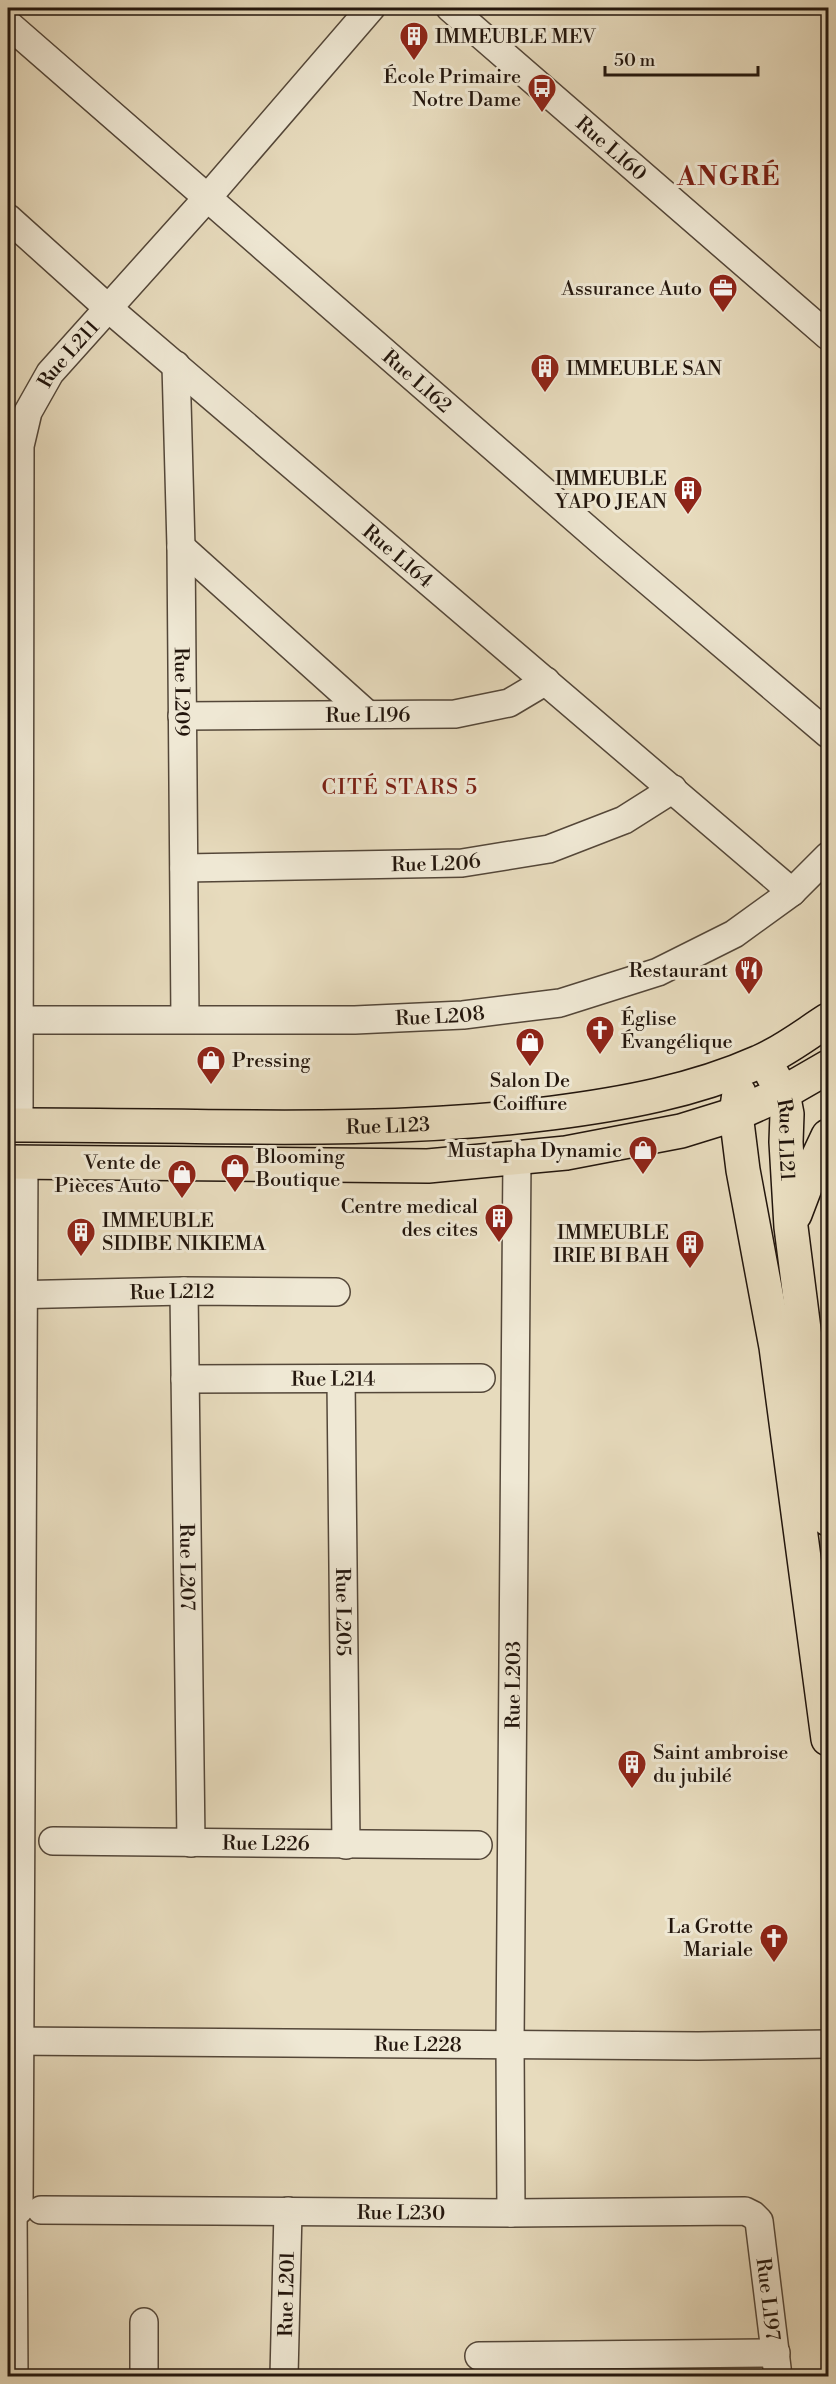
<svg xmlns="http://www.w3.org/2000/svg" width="836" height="2384" viewBox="0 0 836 2384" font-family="'Libre Bodoni',serif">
  <rect width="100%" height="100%" fill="#e7dbbd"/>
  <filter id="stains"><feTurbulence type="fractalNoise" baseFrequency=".00333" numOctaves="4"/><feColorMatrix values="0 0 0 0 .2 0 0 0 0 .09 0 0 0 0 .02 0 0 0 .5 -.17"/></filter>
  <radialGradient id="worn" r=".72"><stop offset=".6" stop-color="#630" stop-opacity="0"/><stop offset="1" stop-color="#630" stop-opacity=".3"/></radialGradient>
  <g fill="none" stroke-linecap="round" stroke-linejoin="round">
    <g stroke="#544739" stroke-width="30">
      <g id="minor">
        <path id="s1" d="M450,8L828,336"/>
        <path id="s2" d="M8,24L609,548L828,734"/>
        <path id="s3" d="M8,218L108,308L792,892"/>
        <path id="s4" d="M176,365L181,547L185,1019"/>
        <polyline points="181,547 367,714"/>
        <path id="s5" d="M182,716L455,714L509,703L546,681"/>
        <path id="s6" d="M184,868L462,863L549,849L624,820L673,789"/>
        <path id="s7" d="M8,1020H355L463,1015L560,1003L658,972L734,934L792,892L828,856"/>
        <path id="s8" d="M19,1124L20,446L28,412L50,373L208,197L371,8"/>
        <path id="s9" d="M184,1291L191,1843"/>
        <path id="s10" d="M8,1295L184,1291L336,1292"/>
        <path id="s11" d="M185,1379L481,1378"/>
        <path id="s12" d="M341,1380L346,1845"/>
        <path id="s13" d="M53,1841L478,1845"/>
        <path id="s14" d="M8,2041L698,2046L828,2044"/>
        <polyline points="13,2210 14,2376"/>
        <polyline points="19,2210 24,1161"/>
        <path id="s15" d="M41,2210L511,2213L745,2211L753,2215L759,2221L778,2376"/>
        <path id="s16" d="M511,2213L510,2044L517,1157"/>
        <polyline points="479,2356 776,2353"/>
        <polyline points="144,2376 144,2322"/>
        <path id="s17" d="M284,2376L288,2211"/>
      </g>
    </g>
    <g stroke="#23160d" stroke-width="36">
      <g id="major">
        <path id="s18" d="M772,1074L783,1093L787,1114L786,1142L791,1227L828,1519"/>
        <polyline points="739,1093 736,1114 743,1170 776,1347 828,1739"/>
        <path id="s19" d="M8,1125C189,1124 372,1136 552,1113C622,1104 694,1091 759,1062C783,1052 806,1034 828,1020"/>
        <polyline points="8,1162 428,1166 566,1153 681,1131 736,1114 783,1093 828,1067"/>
        <polyline points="795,1214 811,1172 828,1136"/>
      </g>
    </g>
    <use href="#minor" stroke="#efe8d4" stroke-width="27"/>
    <use href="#major" stroke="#e7dbbd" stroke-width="33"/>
  </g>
  <defs>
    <g id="building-pin" transform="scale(1.5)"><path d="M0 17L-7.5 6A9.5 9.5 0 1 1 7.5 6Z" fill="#8f2418" stroke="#efe8d4"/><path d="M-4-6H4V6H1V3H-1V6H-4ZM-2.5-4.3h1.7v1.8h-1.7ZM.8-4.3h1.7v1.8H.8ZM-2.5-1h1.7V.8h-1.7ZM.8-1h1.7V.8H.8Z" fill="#fff"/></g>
    <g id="bus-pin" transform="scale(1.5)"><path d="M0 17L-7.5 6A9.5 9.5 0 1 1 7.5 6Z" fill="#8f2418" stroke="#efe8d4"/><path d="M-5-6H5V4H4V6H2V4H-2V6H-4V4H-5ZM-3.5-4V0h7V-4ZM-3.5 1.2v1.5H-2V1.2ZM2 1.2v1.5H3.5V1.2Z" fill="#fff"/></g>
    <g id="office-pin" transform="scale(1.5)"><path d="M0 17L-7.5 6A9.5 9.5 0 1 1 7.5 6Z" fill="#8f2418" stroke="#efe8d4"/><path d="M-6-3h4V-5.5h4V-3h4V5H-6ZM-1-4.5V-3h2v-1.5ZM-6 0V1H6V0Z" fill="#fff"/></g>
    <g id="restaurant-pin" transform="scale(1.5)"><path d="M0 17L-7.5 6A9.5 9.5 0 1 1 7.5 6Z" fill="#8f2418" stroke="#efe8d4"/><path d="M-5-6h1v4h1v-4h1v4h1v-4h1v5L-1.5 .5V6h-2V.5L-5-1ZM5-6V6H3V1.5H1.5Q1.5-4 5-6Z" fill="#fff"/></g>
    <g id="church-pin" transform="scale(1.5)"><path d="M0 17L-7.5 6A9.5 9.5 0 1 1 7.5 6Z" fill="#8f2418" stroke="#efe8d4"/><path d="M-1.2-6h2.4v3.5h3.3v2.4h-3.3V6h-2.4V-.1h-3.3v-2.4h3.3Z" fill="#fff"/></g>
    <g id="shop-pin" transform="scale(1.5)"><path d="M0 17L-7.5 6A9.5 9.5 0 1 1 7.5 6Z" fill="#8f2418" stroke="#efe8d4"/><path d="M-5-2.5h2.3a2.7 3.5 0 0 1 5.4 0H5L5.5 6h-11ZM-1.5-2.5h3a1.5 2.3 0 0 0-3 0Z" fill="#fff"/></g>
  </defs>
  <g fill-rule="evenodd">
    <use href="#building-pin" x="414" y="36"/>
    <use href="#bus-pin" x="542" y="88"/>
    <use href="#office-pin" x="723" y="288"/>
    <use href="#building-pin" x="545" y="368"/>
    <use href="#building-pin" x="688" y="490"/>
    <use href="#restaurant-pin" x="749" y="970"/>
    <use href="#church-pin" x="600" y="1030"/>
    <use href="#shop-pin" x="530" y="1042"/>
    <use href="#shop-pin" x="211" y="1060"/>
    <use href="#shop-pin" x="643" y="1150"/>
    <use href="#shop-pin" x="235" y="1168"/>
    <use href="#shop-pin" x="182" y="1174"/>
    <use href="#building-pin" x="499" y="1218"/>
    <use href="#building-pin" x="81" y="1232"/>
    <use href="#building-pin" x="690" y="1244"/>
    <use href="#building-pin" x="632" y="1764"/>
    <use href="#church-pin" x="774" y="1938"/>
  </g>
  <g text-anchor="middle" stroke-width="6" stroke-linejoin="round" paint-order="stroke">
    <g font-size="20" fill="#23160d" stroke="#efe8d4" text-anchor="end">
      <text x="435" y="43" text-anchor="start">IMMEUBLE MEV</text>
      <text x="521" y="83">École Primaire<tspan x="521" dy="23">Notre Dame</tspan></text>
      <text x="702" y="295">Assurance Auto</text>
      <text x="566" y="375" text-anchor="start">IMMEUBLE SAN</text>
      <text x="667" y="485">IMMEUBLE<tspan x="667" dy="23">YAPO JEAN</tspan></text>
      <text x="728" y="977">Restaurant</text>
      <text x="621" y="1025" text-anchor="start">Église<tspan x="621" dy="23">Évangélique</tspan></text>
      <text x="232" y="1067" text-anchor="start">Pressing</text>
      <text x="530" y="1087" text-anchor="middle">Salon De<tspan x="530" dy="23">Coiffure</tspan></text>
      <text x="622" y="1157">Mustapha Dynamic</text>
      <text x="256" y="1163" text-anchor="start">Blooming<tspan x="256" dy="23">Boutique</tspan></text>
      <text x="161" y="1169">Vente de<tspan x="161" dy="23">Pièces Auto</tspan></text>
      <text x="478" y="1213">Centre medical<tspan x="478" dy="23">des cites</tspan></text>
      <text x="102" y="1227" text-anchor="start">IMMEUBLE<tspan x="102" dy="23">SIDIBE NIKIEMA</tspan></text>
      <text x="669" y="1239">IMMEUBLE<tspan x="669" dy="23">IRIE BI BAH</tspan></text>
      <text x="653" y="1759" text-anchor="start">Saint ambroise<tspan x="653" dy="23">du jubilé</tspan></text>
      <text x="753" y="1933">La Grotte<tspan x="753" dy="23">Mariale</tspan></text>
    </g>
    <g font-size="20" fill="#23160d" stroke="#efe8d4">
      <text dy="7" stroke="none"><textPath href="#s1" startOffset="214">Rue L160</textPath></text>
      <text dy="7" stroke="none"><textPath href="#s8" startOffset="784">Rue L211</textPath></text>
      <text dy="7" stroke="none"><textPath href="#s2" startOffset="543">Rue L162</textPath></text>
      <text dy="7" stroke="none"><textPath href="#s3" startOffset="516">Rue L164</textPath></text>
      <text dy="7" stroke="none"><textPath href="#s4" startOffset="327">Rue L209</textPath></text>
      <text dy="7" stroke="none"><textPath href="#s5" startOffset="186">Rue L196</textPath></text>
      <text dy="7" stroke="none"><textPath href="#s6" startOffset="252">Rue L206</textPath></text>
      <text dy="7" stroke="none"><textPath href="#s7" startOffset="432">Rue L208</textPath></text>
      <text dy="7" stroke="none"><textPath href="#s19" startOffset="380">Rue L123</textPath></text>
      <text dy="7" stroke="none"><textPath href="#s18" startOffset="69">Rue L121</textPath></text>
      <text dy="7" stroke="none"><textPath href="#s10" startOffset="164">Rue L212</textPath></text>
      <text dy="7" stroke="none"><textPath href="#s11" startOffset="148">Rue L214</textPath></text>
      <text dy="7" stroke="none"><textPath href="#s9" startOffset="276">Rue L207</textPath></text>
      <text dy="7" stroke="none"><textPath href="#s12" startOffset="232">Rue L205</textPath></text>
      <text dy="7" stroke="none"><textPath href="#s16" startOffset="528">Rue L203</textPath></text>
      <text dy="7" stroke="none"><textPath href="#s13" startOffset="213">Rue L226</textPath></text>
      <text dy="7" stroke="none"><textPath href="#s14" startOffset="410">Rue L228</textPath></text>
      <text dy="7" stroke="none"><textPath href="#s15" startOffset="360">Rue L230</textPath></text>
      <text dy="7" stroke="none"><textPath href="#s17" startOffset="82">Rue L201</textPath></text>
      <text dy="7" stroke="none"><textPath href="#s15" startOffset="800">Rue L197</textPath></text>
    </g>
    <g font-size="21" letter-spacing="1.5" fill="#7a1f14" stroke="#efe8d4">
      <text x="400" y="794">CITÉ STARS 5</text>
    </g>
    <g font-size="26" font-weight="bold" letter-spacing="1.5" fill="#7a1f14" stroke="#efe8d4">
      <text x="729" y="185">ANGRÉ</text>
    </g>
  </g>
  <rect width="836" height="2384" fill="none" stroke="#e7dbbd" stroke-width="30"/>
  <rect x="9" y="9" width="818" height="2366" fill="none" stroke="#23160d" stroke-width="3"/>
  <rect x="15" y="15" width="806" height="2354" fill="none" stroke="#23160d" stroke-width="1.5"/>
  <path d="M605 66v9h153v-9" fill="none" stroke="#23160d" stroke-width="3"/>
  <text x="614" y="66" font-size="18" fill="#23160d" stroke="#efe8d4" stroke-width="4.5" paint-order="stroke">50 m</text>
  <rect width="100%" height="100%" filter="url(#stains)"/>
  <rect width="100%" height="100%" fill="url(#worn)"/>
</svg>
